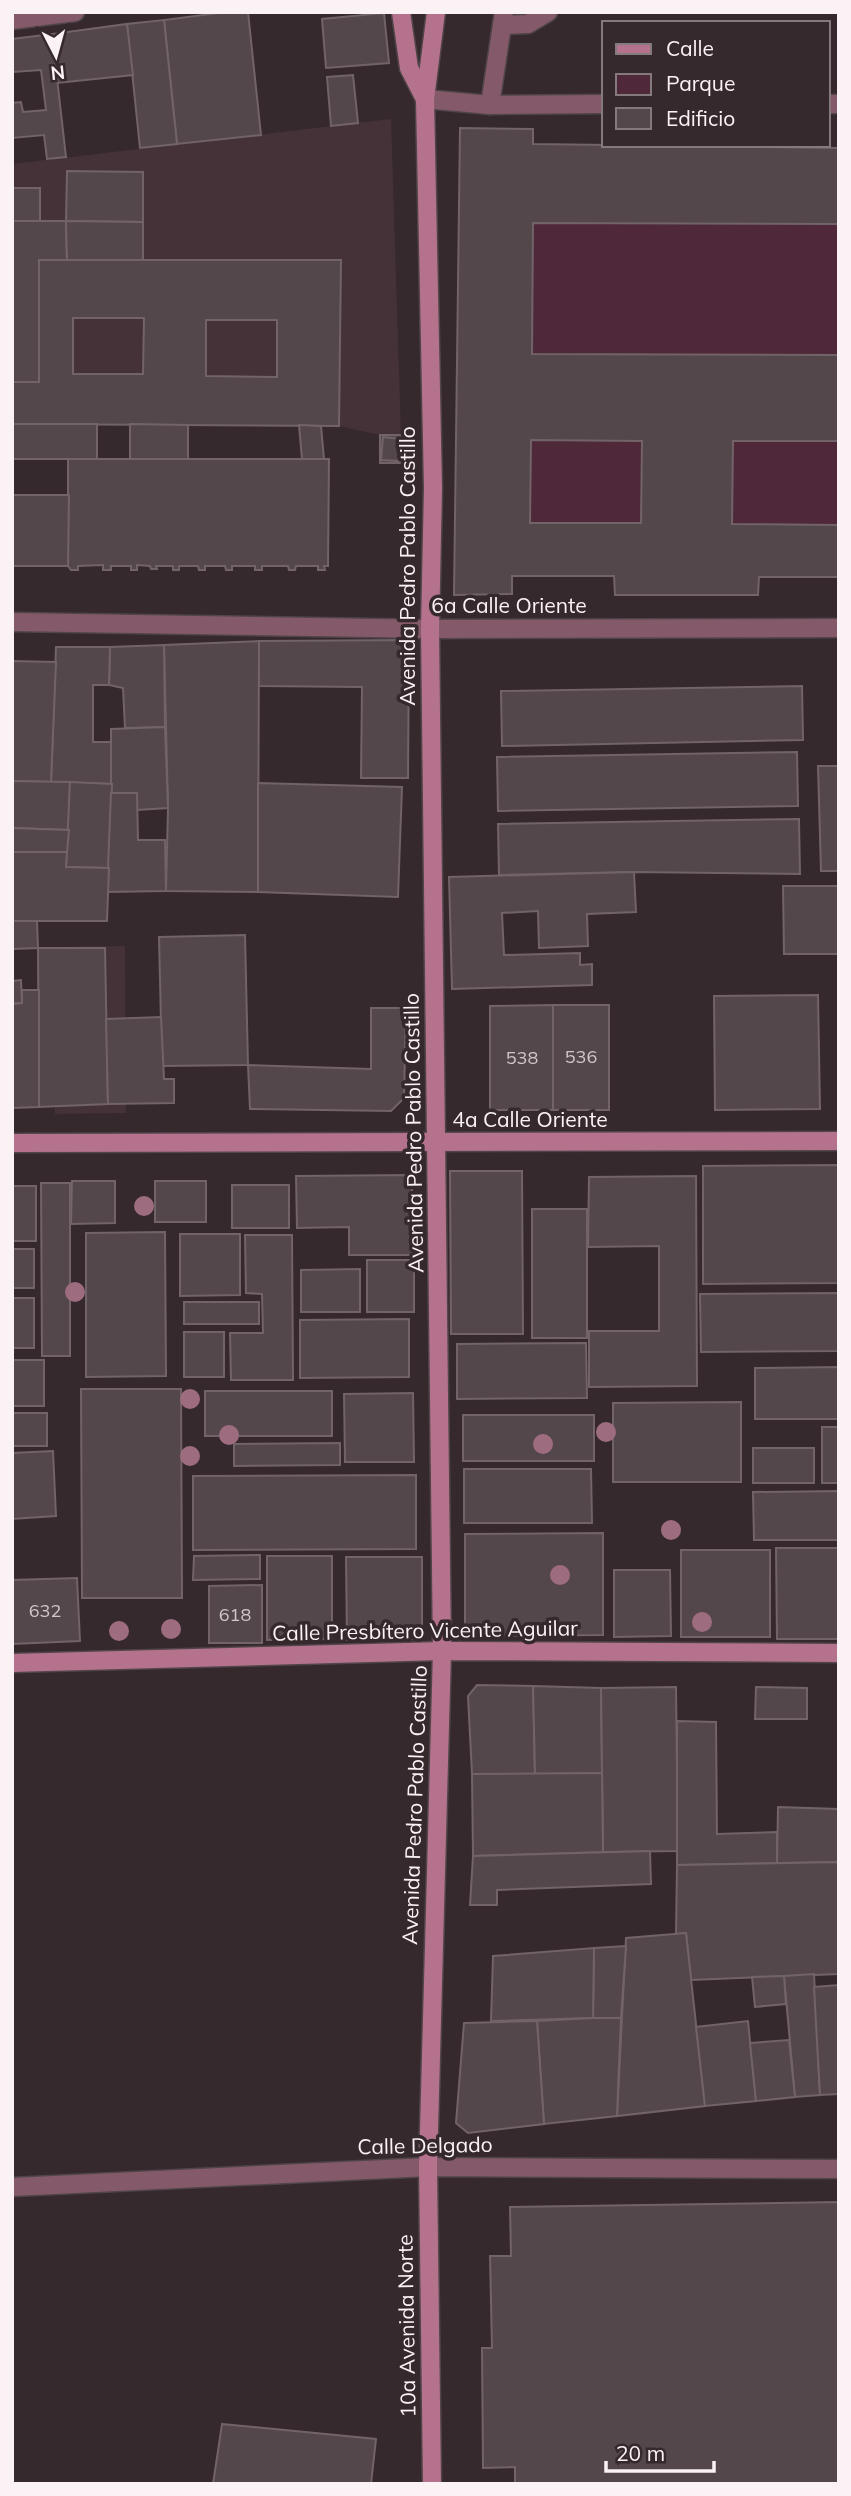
<svg xmlns="http://www.w3.org/2000/svg" width="851" height="2496" viewBox="0 0 851 2496" font-family="Mulish,sans-serif">
  <rect width="100%" height="100%" fill="#35292d"/>
  <g fill="#453239">
    <polygon points="391,119 401,435 380,435 339,426 12,424 12,164"/>
    <polygon points="125,946 126,1113 55,1114 53,947"/>
  </g>
  <g fill="#4f2939">
    <polygon points="533,223 839,224 839,355 532,354"/>
    <polygon points="531,440 642,441 641,523 530,523"/>
    <polygon points="733,441 839,441 839,525 732,524"/>
  </g>
  <g fill="#54474c" stroke="#716368" stroke-width="2" fill-rule="evenodd">
    <polygon points="226,12 248,12 261,135 177,144 164,20"/>
    <polygon points="384,13 389,63 326,68 322,19"/>
    <polygon points="164,20 177,144 140,148 127,24"/>
    <polygon points="127,24 133,75 57,83 52,34"/>
    <polygon points="52,34 66,157 47,159 44,135 12,138 12,103 21,102 23,112 46,110 41,70 13,72 12,39"/>
    <polygon points="353,75 358,123 331,126 327,77"/>
    <path d="M460,128L533,129V144L839,148V224L533,223L532,354L839,355V441H733L732,524L839,525V577H759L758,595H615L614,576H512V594L454,595ZM531,440L642,441L641,523H530Z"/>
    <polygon points="67,171 143,172 143,222 66,221"/>
    <rect x="12" y="188" width="28" height="33"/>
    <polygon points="12,221 66,221 67,260 39,260 39,382 12,382"/>
    <polygon points="66,221 143,222 143,260 67,260"/>
    <path d="M39,260H341L339,426L12,424V382H39ZM73,318H144L143,374H73ZM206,320H277V377L206,376Z"/>
    <rect x="12" y="424" width="85" height="35"/>
    <polygon points="130,424 188,425 188,459 130,459"/>
    <polygon points="299,425 321,426 324,459 302,459"/>
    <polygon points="380,435 401,435 402,463 380,463"/>
    <polygon points="383,437 400,439 399,461 381,460"/>
    <polygon points="68,459 329,459 328,566 324,566 325,570 318,570 318,566 296,566 295,570 289,570 288,566 262,566 262,570 255,570 255,566 232,566 232,570 226,570 225,566 205,566 205,570 199,570 198,566 179,566 179,570 173,570 173,566 156,566 157,569 151,569 150,566 137,565 137,570 131,570 131,566 111,566 111,570 103,570 103,565 78,566 78,570 71,570 68,566"/>
    <polygon points="12,495 69,495 68,566 12,566"/>
    <polygon points="409,640 408,778 361,778 362,687 259,686 259,641"/>
    <polygon points="259,641 258,892 166,891 168,808 164,645"/>
    <polygon points="164,645 165,727 125,728 123,688 109,685 110,647"/>
    <polygon points="56,647 110,647 109,685 93,685 93,742 111,742 112,784 51,782"/>
    <polygon points="12,661 56,662 51,782 12,781"/>
    <polygon points="802,686 803,740 502,746 501,691"/>
    <polygon points="165,727 168,808 137,810 137,793 111,793 111,729"/>
    <polygon points="797,752 798,806 498,811 497,757"/>
    <polygon points="818,766 839,766 839,871 821,871"/>
    <polygon points="12,781 70,782 69,830 12,828"/>
    <polygon points="70,782 112,784 109,868 66,867"/>
    <polygon points="258,783 402,787 398,897 258,892"/>
    <polygon points="111,793 137,793 138,840 165,840 166,891 107,892"/>
    <polygon points="799,819 800,874 634,872 499,875 498,824"/>
    <polygon points="12,828 69,830 67,852 12,852"/>
    <polygon points="12,852 67,852 66,867 109,868 107,921 12,921"/>
    <polygon points="634,872 636,912 587,914 588,946 539,948 538,911 502,913 504,955 580,953 580,965 592,964 592,985 452,989 449,877"/>
    <polygon points="783,886 839,886 839,954 784,954"/>
    <polygon points="12,921 37,921 38,948 12,949"/>
    <polygon points="245,935 248,1065 162,1066 159,937"/>
    <polygon points="38,948 105,948 108,1104 39,1107"/>
    <polygon points="21,980 22,1003 12,1004 12,981"/>
    <polygon points="22,990 39,990 39,1107 12,1108 12,1004 22,1003"/>
    <polygon points="818,995 820,1109 715,1110 714,996"/>
    <polygon points="553,1005 553,1110 490,1110 490,1006"/>
    <rect x="553" y="1005" width="56" height="105"/>
    <polygon points="371,1008 406,1008 404,1098 391,1111 250,1109 248,1065 371,1069"/>
    <polygon points="161,1017 164,1079 174,1079 174,1103 108,1104 106,1019"/>
    <polygon points="839,1165 839,1283 703,1284 703,1166"/>
    <polygon points="450,1171 522,1171 523,1334 451,1334"/>
    <polygon points="412,1175 412,1255 349,1255 349,1227 297,1228 296,1176"/>
    <polygon points="696,1176 697,1386 589,1387 589,1331 659,1331 659,1246 588,1247 589,1177"/>
    <polygon points="72,1181 115,1181 115,1223 71,1224"/>
    <rect x="155" y="1181" width="51" height="41"/>
    <polygon points="41,1183 70,1183 70,1356 42,1356"/>
    <rect x="232" y="1185" width="57" height="43"/>
    <rect x="12" y="1186" width="24" height="55"/>
    <rect x="532" y="1209" width="55" height="129"/>
    <polygon points="165,1232 166,1376 86,1377 86,1233"/>
    <polygon points="180,1234 240,1234 240,1295 180,1296"/>
    <polygon points="245,1235 292,1235 293,1380 231,1380 230,1333 263,1333 262,1294 246,1293"/>
    <rect x="12" y="1249" width="22" height="39"/>
    <rect x="367" y="1260" width="47" height="52"/>
    <polygon points="360,1269 360,1312 301,1312 301,1270"/>
    <polygon points="839,1293 839,1351 701,1352 700,1294"/>
    <rect x="12" y="1298" width="22" height="50"/>
    <rect x="184" y="1302" width="75" height="22"/>
    <polygon points="409,1319 409,1377 300,1378 300,1320"/>
    <rect x="184" y="1332" width="40" height="45"/>
    <polygon points="586,1343 587,1398 457,1399 457,1344"/>
    <rect x="12" y="1360" width="32" height="46"/>
    <polygon points="839,1367 839,1419 755,1419 755,1368"/>
    <polygon points="81,1389 181,1389 182,1598 82,1598"/>
    <rect x="205" y="1391" width="127" height="45"/>
    <polygon points="413,1393 414,1462 345,1462 344,1394"/>
    <polygon points="741,1402 741,1482 613,1482 613,1403"/>
    <rect x="12" y="1413" width="35" height="33"/>
    <rect x="463" y="1415" width="131" height="46"/>
    <rect x="822" y="1427" width="17" height="56"/>
    <polygon points="340,1443 340,1465 234,1466 234,1444"/>
    <rect x="753" y="1448" width="61" height="35"/>
    <polygon points="53,1451 56,1516 12,1519 12,1453"/>
    <polygon points="464,1469 591,1469 592,1523 464,1523"/>
    <polygon points="416,1475 416,1549 193,1550 193,1476"/>
    <polygon points="839,1491 839,1540 754,1540 753,1492"/>
    <polygon points="603,1533 603,1635 465,1636 465,1534"/>
    <polygon points="776,1548 839,1548 839,1639 777,1639"/>
    <rect x="681" y="1550" width="89" height="87"/>
    <polygon points="260,1555 260,1579 193,1580 194,1556"/>
    <polygon points="267,1556 332,1556 332,1639 267,1640"/>
    <polygon points="346,1557 422,1557 422,1639 347,1640"/>
    <polygon points="614,1570 670,1570 671,1636 614,1637"/>
    <polygon points="77,1578 80,1641 12,1644 12,1580"/>
    <polygon points="262,1585 262,1643 209,1643 209,1586"/>
    <polygon points="477,1685 533,1686 535,1774 472,1774 468,1696"/>
    <polygon points="533,1686 601,1688 602,1773 535,1774"/>
    <polygon points="676,1687 678,1851 603,1852 601,1688"/>
    <polygon points="756,1687 807,1688 807,1719 755,1719"/>
    <polygon points="677,1721 716,1722 717,1834 777,1832 777,1863 677,1865"/>
    <polygon points="602,1773 603,1852 473,1856 472,1774"/>
    <polygon points="778,1807 839,1809 839,1862 777,1863"/>
    <polygon points="650,1851 651,1884 497,1890 497,1905 470,1905 473,1856"/>
    <polygon points="839,1862 839,1974 691,1980 686,1933 676,1934 677,1865"/>
    <polygon points="686,1933 705,2106 617,2116 626,1938"/>
    <polygon points="626,1946 621,2018 593,2018 594,1948"/>
    <polygon points="594,1948 593,2018 491,2021 493,1956"/>
    <polygon points="814,1974 820,2095 795,2097 784,1976"/>
    <polygon points="784,1976 786,2004 755,2007 752,1977"/>
    <polygon points="839,1985 839,2094 820,2095 814,1987"/>
    <polygon points="593,2018 621,2018 617,2116 544,2124 537,2021"/>
    <polygon points="537,2021 544,2124 468,2133 456,2123 464,2023"/>
    <polygon points="748,2021 756,2101 705,2106 696,2027"/>
    <polygon points="789,2040 795,2097 756,2101 750,2043"/>
    <polygon points="839,2202 839,2484 515,2484 515,2467 483,2468 482,2348 492,2348 490,2256 511,2256 510,2207"/>
    <polygon points="222,2424 376,2439 371,2484 213,2484"/>
  </g>
  <g fill="none" stroke-linecap="round" stroke-linejoin="round">
    <g stroke="#514549" stroke-width="21">
      <g id="lane">
        <polyline points="502,25 528,24 548,12"/>
        <polyline points="490,105 504,12"/>
      </g>
    </g>
    <g stroke="#514549" stroke-width="21">
      <g id="street">
        <polyline points="12,20 75,12"/>
        <polyline points="425,99 490,105 604,104"/>
        <polyline points="828,104 839,104"/>
        <polyline points="12,622 430,629 839,628"/>
        <polyline points="12,2187 428,2167 839,2169"/>
      </g>
    </g>
    <g stroke="#514549" stroke-width="21">
      <g id="secondary">
        <polyline points="401,12 409,68 425,99"/>
        <polyline points="12,1143 839,1141"/>
        <polyline points="12,1663 442,1651 839,1653"/>
        <polyline points="432,2484 428,2167 442,1651 430,629 433,488 425,99 436,12"/>
      </g>
    </g>
    <use href="#lane" stroke="#845a6a" stroke-width="18"/>
    <use href="#street" stroke="#845a6a" stroke-width="18"/>
    <use href="#secondary" stroke="#b5728d" stroke-width="18"/>
  </g>
  <g fill="#9e6c7f">
    <circle cx="144" cy="1206" r="10"/>
    <circle cx="75" cy="1292" r="10"/>
    <circle cx="190" cy="1399" r="10"/>
    <circle cx="606" cy="1432" r="10"/>
    <circle cx="229" cy="1435" r="10"/>
    <circle cx="543" cy="1444" r="10"/>
    <circle cx="190" cy="1456" r="10"/>
    <circle cx="671" cy="1530" r="10"/>
    <circle cx="560" cy="1575" r="10"/>
    <circle cx="702" cy="1622" r="10"/>
    <circle cx="171" cy="1629" r="10"/>
    <circle cx="119" cy="1631" r="10"/>
  </g>
  <g text-anchor="middle" stroke-width="7" stroke-linejoin="round" paint-order="stroke">
    <g font-size="18" fill="#d0c7ca">
      <text x="581" y="1063">536</text>
      <text x="522" y="1064">538</text>
      <text x="45" y="1617">632</text>
      <text x="235" y="1621">618</text>
    </g>
    <g font-size="21" fill="#faf2f4" stroke="#35292d">
      <text transform="translate(408 566) rotate(-90)" y="7">Avenida Pedro Pablo Castillo</text>
      <text x="509" y="613">6a Calle Oriente</text>
      <text x="530" y="1127">4a Calle Oriente</text>
      <text transform="translate(414 1133) rotate(-91)" y="7">Avenida Pedro Pablo Castillo</text>
      <text transform="translate(425 1631) rotate(-1)" y="7">Calle Presbítero Vicente Aguilar</text>
      <text transform="translate(415 1805) rotate(-88)" y="7">Avenida Pedro Pablo Castillo</text>
      <text transform="translate(425 2146) rotate(-1)" y="7">Calle Delgado</text>
      <text transform="translate(407 2326) rotate(-91)" y="7">10a Avenida Norte</text>
    </g>
  </g>
  <rect width="851" height="2496" fill="none" stroke="#faf2f4" stroke-width="28"/>
  <rect x="602" y="21" width="228" height="126" fill="#35292d" stroke="#84797d" stroke-width="2"/>
  <rect x="616" y="44" width="35" height="10" fill="#b5728d" stroke="#84797d" stroke-width="2"/>
  <text x="666" y="56" font-size="21" fill="#faf2f4">Calle</text>
  <rect x="616" y="74" width="35" height="21" fill="#4f2939" stroke="#84797d" stroke-width="2"/>
  <text x="666" y="91" font-size="21" fill="#faf2f4">Parque</text>
  <rect x="616" y="108" width="35" height="21" fill="#54474c" stroke="#84797d" stroke-width="2"/>
  <text x="666" y="126" font-size="21" fill="#faf2f4">Edificio</text>
  <g transform="translate(56 56) rotate(174)" stroke="#35292d" stroke-width="5" paint-order="stroke">
  <path d="M0-5L12 26L0 18L-12 26Z" fill="#faf2f4"/>
  <text y="-10" font-size="19" font-weight="bold" text-anchor="middle" fill="#faf2f4">N</text>
  </g>
  <path d="M606 2461v10h108v-10" fill="none" stroke="#faf2f4" stroke-width="3.5"/>
  <text x="616" y="2461" font-size="21" fill="#faf2f4" stroke="#35292d" stroke-width="5" paint-order="stroke">20 m</text>
</svg>
